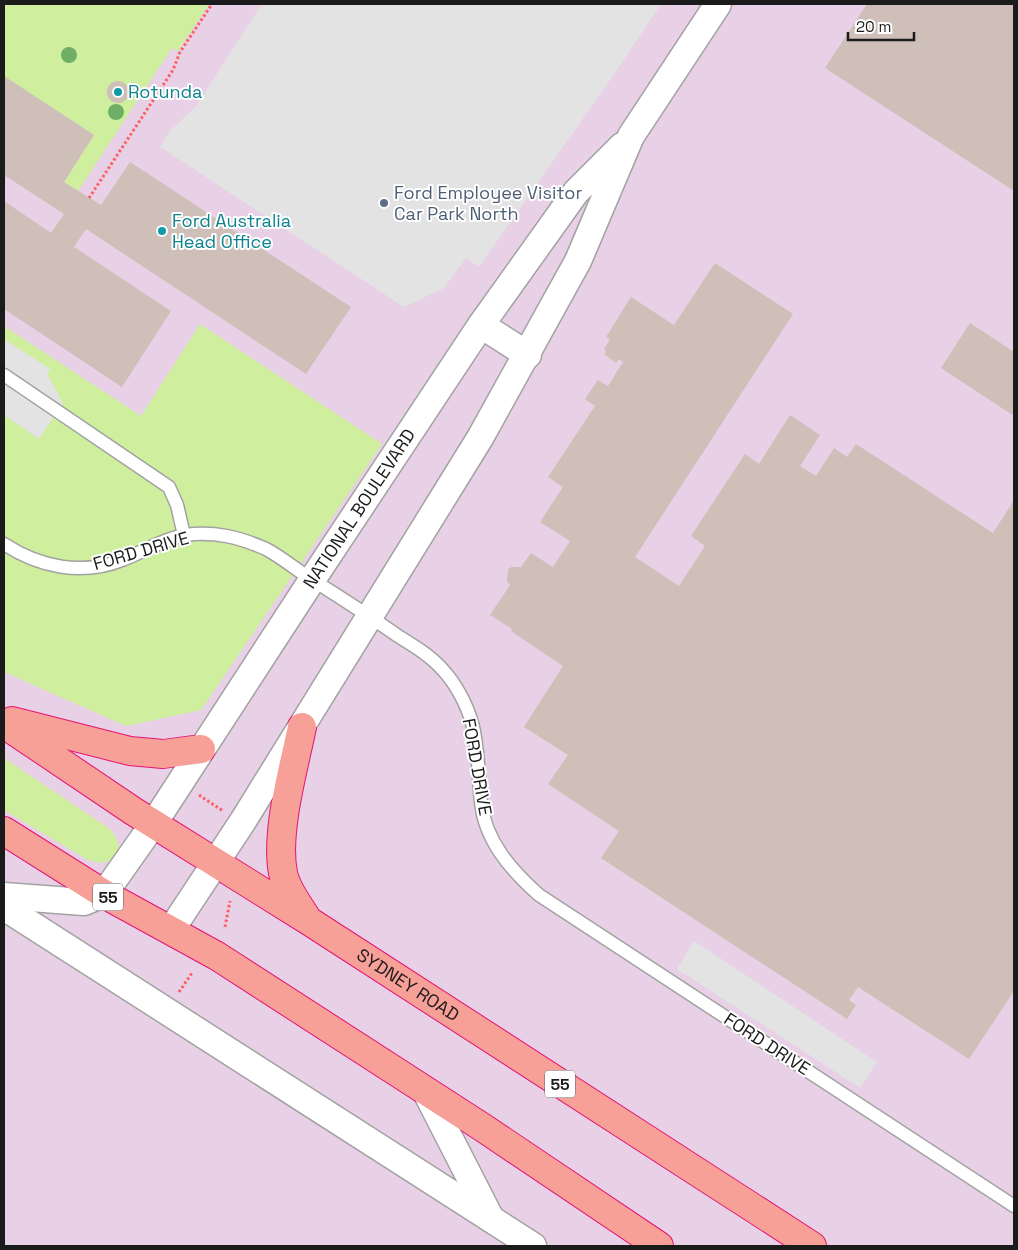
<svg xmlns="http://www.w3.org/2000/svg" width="1018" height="1250" viewBox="0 0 1018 1250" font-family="'Space Grotesk',sans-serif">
  <rect width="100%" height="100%" fill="#eee7df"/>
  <rect fill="#e8d0e6" x="4" y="4" width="1010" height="1242"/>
  <g fill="#cfee9e">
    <polygon points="4,4 209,4 178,51 172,48 78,191 64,182 94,135 4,76"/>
    <polygon points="200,324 382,444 201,710 126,726 4,672 4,326 141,416"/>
    <path d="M4,758L110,829C119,841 122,848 113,860L99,863L88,860L4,810Z"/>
  </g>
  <g fill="#e3e3e3">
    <polygon points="262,4 661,4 617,70 479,267 466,258 444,288 404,307 160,147 169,132 196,106"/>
    <polygon points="4,339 50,369 47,374 63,403 39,439 4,415"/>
    <polygon points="694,941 877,1062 860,1088 677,969"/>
  </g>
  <g fill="#cebfb8">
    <polygon points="867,4 1014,4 1014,191 825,68"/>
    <polygon points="4,76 94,135 64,182 101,205 130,162 351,307 306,374 86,229 74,247 171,311 122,387 4,309 4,201 51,233 64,214 4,175"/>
    <circle cx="118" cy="92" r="11"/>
    <polygon points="715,263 793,314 635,557 679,586 705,546 691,536 745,454 759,464 790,415 820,435 800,466 816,476 834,448 847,457 856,444 993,533 1014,500 1014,991 969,1059 858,987 849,1000 856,1005 847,1019 601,858 619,831 548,784 568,755 524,727 563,666 511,631 512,629 490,615 510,585 507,581 508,570 511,567 521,567 531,553 553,567 570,541 540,522 563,487 548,477 595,406 585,399 598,380 608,386 623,362 619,359 616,363 604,354 606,351 604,349 610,340 606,337 631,297 674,325"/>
    <polygon points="970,323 1014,352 1014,416 941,368"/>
  </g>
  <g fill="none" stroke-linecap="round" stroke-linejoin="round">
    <g stroke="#a2a2a2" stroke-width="15">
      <g id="service">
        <polyline points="4,375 169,487 177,505 184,535"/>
        <path d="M4,544C39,567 82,576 122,560C143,552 163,539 185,535C214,531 239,537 266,549C283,558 299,572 316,582C344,600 371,617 398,636C414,646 431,656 443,670C456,684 467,705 472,723C479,748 478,776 481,802C485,841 511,870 539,895L1014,1206"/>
      </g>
    </g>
    <g stroke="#a2a2a2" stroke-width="29">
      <g id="minor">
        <polyline points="481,325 528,355"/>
        <path id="s1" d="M4,896L84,902L104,894L154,823L312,580L481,325L576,192L622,146"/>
        <polyline points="4,907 491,1219"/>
        <polyline points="171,930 243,821 480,438 578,261 631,136 718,4"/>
        <polyline points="425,1090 491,1219 533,1246"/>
      </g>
    </g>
    <g stroke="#e41373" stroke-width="30">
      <g id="trunk">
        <polyline points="12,721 130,751 163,754 201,749"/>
        <path id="s2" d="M4,724L133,811L309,921L812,1246"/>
        <path d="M302,727C294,767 275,832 283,873C286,889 298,904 306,917"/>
        <polyline points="4,831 104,894 217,956 482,1127 659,1246"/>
      </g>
    </g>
    <g stroke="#ff5e60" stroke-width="3" stroke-dasharray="2.5 2.5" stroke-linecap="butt">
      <polyline points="89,198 173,70 180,52 212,4"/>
      <polyline points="199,795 223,811"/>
      <polyline points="225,927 230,901"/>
      <polyline points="179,992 192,973"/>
    </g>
    <use href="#service" stroke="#fff" stroke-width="12"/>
    <use href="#minor" stroke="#fff" stroke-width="26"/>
    <use href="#trunk" stroke="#f6a098" stroke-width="28"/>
  </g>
  <g fill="#6eae65">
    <circle cx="69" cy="55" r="8"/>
    <circle cx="116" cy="112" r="8"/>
  </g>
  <g fill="#0f9aa8" stroke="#fff" stroke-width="2">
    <circle cx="118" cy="92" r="5"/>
    <circle cx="162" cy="231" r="5"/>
  </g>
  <circle fill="#5c6f8a" stroke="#fff" stroke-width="2" cx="384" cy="203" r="5"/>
  <g text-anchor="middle" stroke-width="4" stroke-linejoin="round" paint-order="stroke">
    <g fill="#fff" stroke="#5f5f5f" stroke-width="1">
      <rect x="93" y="883.5" width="30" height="27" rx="4"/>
      <rect x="545" y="1070.5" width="30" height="27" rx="4"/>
    </g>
    <g font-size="16" font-weight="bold" fill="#1b1b1b">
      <text x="108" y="903">55</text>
      <text x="560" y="1090">55</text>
    </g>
    <g font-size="18" fill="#0d838f" stroke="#fff" text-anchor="start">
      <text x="128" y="98">Rotunda</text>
      <text x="172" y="227">Ford Australia<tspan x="172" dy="21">Head Office</tspan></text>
    </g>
    <g font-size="18" fill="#4e5e75" stroke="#fff" text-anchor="start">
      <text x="394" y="199">Ford Employee Visitor<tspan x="394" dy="21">Car Park North</tspan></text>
    </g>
    <g font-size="18" fill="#1b1b1b" stroke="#fff">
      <text dy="6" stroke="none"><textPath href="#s1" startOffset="564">NATIONAL BOULEVARD</textPath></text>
      <text transform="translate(141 551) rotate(-16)" y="6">FORD DRIVE</text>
      <text transform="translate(477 767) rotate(80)" y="6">FORD DRIVE</text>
      <text dy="6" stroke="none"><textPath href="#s2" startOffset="481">SYDNEY ROAD</textPath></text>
      <text transform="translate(767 1044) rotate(33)" y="6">FORD DRIVE</text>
    </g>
  </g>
  <rect width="1018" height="1250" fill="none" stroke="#1b1b1b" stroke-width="10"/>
  <path d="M848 32v8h66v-8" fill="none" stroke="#1b1b1b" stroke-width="2.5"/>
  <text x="856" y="32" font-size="15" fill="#1b1b1b" stroke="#ffffff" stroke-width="4" paint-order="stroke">20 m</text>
</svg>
